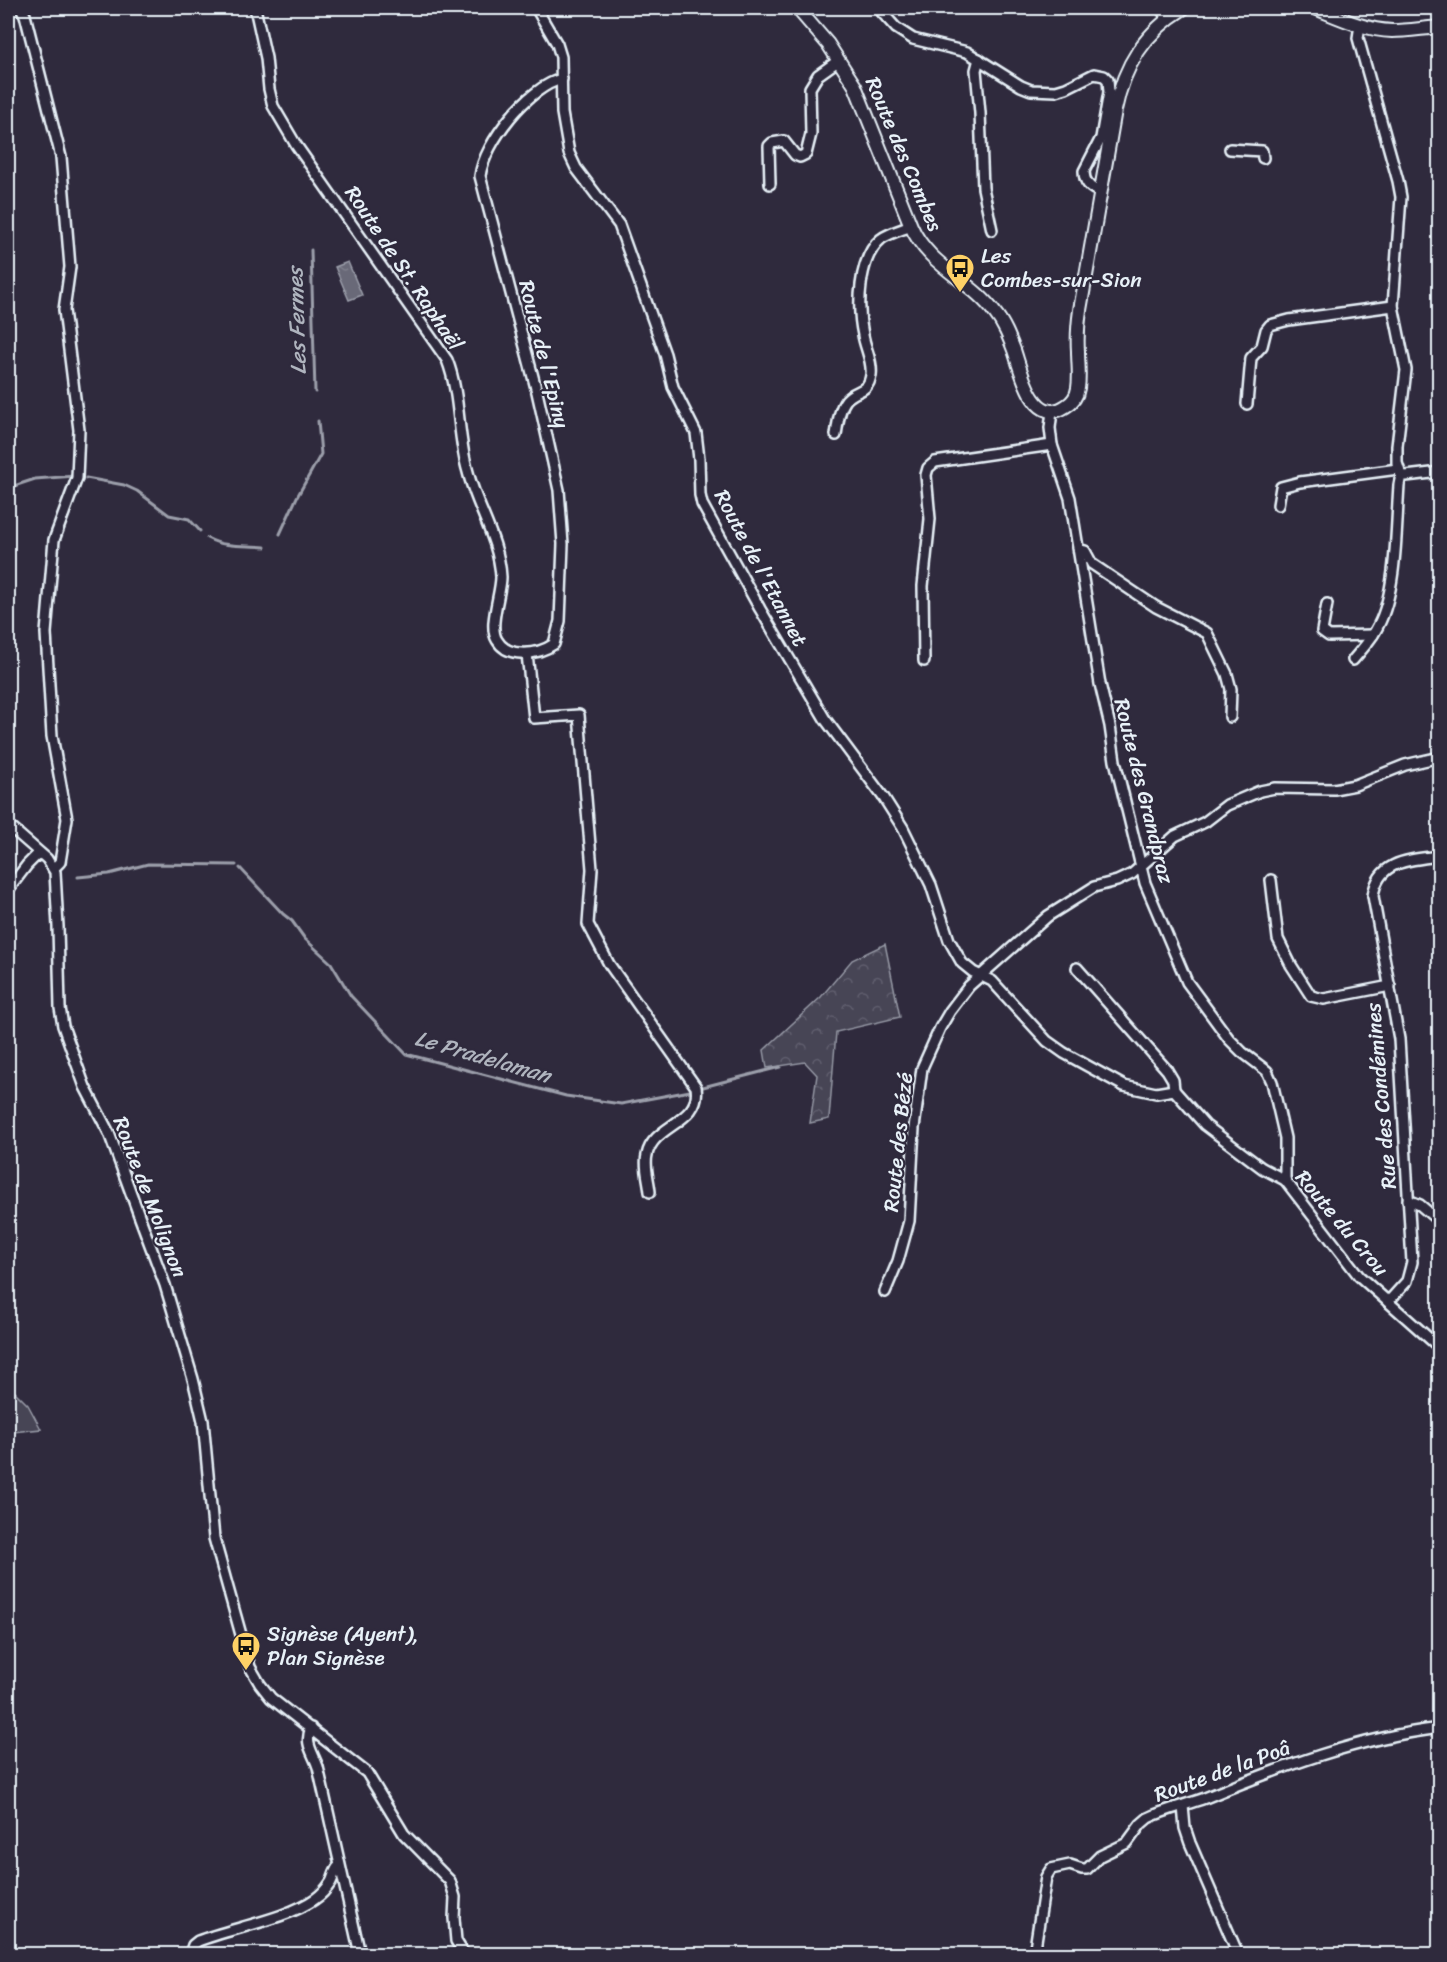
<svg xmlns="http://www.w3.org/2000/svg" width="1447" height="1962" viewBox="0 0 1447 1962" font-family="Sriracha,sans-serif">
  <defs>
    <pattern id="forest-crowns" width="20" height="18" patternUnits="userSpaceOnUse" patternTransform="scale(1.5)"><rect width="20" height="18" fill="#464455"/><path d="M2 6a3 3 0 1 1 6 0M12 15a3 3 0 1 1 6 0" fill="none" stroke="#615f6e"/></pattern>
    <pattern id="water-ripples" width="26" height="14" patternUnits="userSpaceOnUse" patternTransform="scale(1.5)"><rect width="26" height="14" fill="#696978"/><path d="M2 4q2-2 4 0t4 0M15 11q2-2 4 0t4 0" fill="none" stroke="#7e7f8c"/></pattern>
  </defs>
  <rect width="100%" height="100%" fill="#2f2a3d"/>
  <filter id="ink" filterUnits="userSpaceOnUse"><feTurbulence type="fractalNoise" baseFrequency=".0167" numOctaves="2"/><feDisplacementMap in="SourceGraphic" scale="12" xChannelSelector="R" yChannelSelector="G"/><feConvolveMatrix kernelMatrix="1 2 1 2 8 2 1 2 1" color-interpolation-filters="sRGB"/></filter>
  <g filter="url(#ink)">
    <polygon fill="#464455" stroke="#979aa6" stroke-width="1.5" points="15,1392 28,1405 41,1429 12,1432 14,1471 8,1463 8,1394"/>
    <polygon fill="url(#forest-crowns)" stroke="#979aa6" stroke-width="1.5" points="885,944 900,1017 836,1032 829,1119 810,1123 817,1075 805,1062 767,1068 764,1050 821,997 852,960"/>
    <polygon fill="url(#water-ripples)" stroke="#9c9fab" stroke-width="1.5" points="348,262 362,295 349,300 335,267"/>
    <g fill="none" stroke-linecap="round" stroke-linejoin="round">
      <g stroke="#9c9fab" stroke-width="3">
        <polyline points="311,250 315,392"/>
        <polyline points="86,478 124,485 137,491 169,515 189,519 200,531"/>
        <polyline points="8,488 35,479 75,476"/>
        <polyline points="280,534 297,497 321,454 318,421"/>
        <path d="M207,538C225,548 245,545 265,547"/>
        <polyline points="240,868 283,914 292,921 305,939 331,963 351,996 406,1054 566,1096 621,1104 690,1091"/>
        <polyline points="78,877 109,874 148,864 236,865"/>
        <polyline points="703,1087 780,1067"/>
      </g>
      <g stroke="#e8f1f8" stroke-width="14">
        <g id="minor">
          <polyline points="21,8 25,15 61,157 70,267 64,310 79,430 77,478 54,540 46,633 52,736 67,819 60,862 54,868"/>
          <path d="M255,8L266,58L269,89L273,106L296,145L447,360C461,396 457,436 468,472C477,508 499,539 501,577C501,594 488,626 497,640C508,659 538,655 554,644L560,621L563,544L559,490L537,392L480,176C484,143 529,86 562,79"/>
          <polyline points="536,8 557,44 561,57 562,113 569,153 576,168 619,225 665,354 673,387 696,433 699,459 700,495 702,504 760,609 825,719 884,798 903,828 931,885 949,940 962,963 973,972 992,981 1047,1041 1064,1053 1124,1086 1156,1093 1174,1090 1205,1125 1262,1168 1285,1180 1359,1276 1440,1348"/>
          <path d="M878,8L896,28L913,39L967,52L1021,86L1031,90L1056,91L1066,88L1094,74L1104,76L1108,80L1109,92L1101,138L1084,171C1084,182 1090,189 1100,191"/>
          <polyline points="1161,8 1167,19"/>
          <polyline points="1360,25 1358,38 1398,181 1401,197 1393,306 1406,370 1397,446 1397,463 1401,475 1406,476 1440,472"/>
          <polyline points="979,59 976,70 980,113 983,188 992,230"/>
          <polyline points="1230,149 1262,151 1263,158"/>
          <polyline points="770,184 769,146 772,143 784,141 795,155 800,157 806,154 811,134 810,88 818,75 839,60"/>
          <polyline points="1247,404 1251,358 1262,346 1266,330 1270,325 1289,320 1393,306"/>
          <polyline points="1052,411 1050,428 1052,445 1070,498 1100,684 1110,726 1115,761 1145,883 1187,982 1229,1039 1242,1052 1267,1071 1272,1082 1285,1138 1285,1180"/>
          <path d="M836,435C838,423 839,409 846,400C856,388 868,394 871,375C873,362 865,348 863,335C857,308 858,258 881,239C889,233 901,230 911,226"/>
          <polyline points="1278,505 1281,487 1300,482 1398,469"/>
          <polyline points="1079,550 1085,551 1092,564 1156,607 1207,633 1227,674 1231,689 1230,717"/>
          <polyline points="1327,604 1322,631 1329,636 1373,635"/>
          <path d="M527,654L534,718L579,715L592,869L588,924L609,964L696,1087C702,1123 653,1124 647,1155C644,1166 649,1180 650,1192"/>
          <path d="M1353,660C1362,649 1372,639 1378,626C1397,591 1396,526 1399,485L1401,475"/>
          <polyline points="924,661 923,586 930,519 926,475 928,468 935,462 1052,445"/>
          <polyline points="8,825 47,859 55,872 58,927 60,1008 63,1026 85,1087 109,1133 140,1218 165,1285 193,1379 203,1421 214,1538 250,1667 260,1684 271,1698 367,1773 404,1834 450,1881 455,1897 454,1918 456,1941 464,1954"/>
          <polyline points="1271,880 1278,939 1291,965 1311,996 1324,999 1390,986"/>
          <polyline points="8,890 27,865 39,853"/>
          <polyline points="1077,968 1167,1070 1173,1080 1174,1090"/>
          <polyline points="1408,1200 1420,1205 1440,1222"/>
          <polyline points="885,1292 898,1261 909,1221 914,1128 922,1068 940,1028 950,1011 969,986 1048,916 1094,887 1117,881 1132,874 1175,836 1205,822 1227,805 1260,791 1275,788 1334,789 1355,785 1405,765 1440,757"/>
          <path d="M1388,1302L1407,1281L1412,1262L1399,1039L1373,896C1378,860 1409,860 1440,856"/>
          <path d="M311,1728C304,1744 313,1752 318,1767L360,1954"/>
          <polyline points="1183,1806 1185,1828 1190,1843 1238,1954"/>
          <path d="M190,1954L193,1945L198,1941C232,1928 287,1919 315,1899C321,1895 326,1890 331,1882C334,1876 334,1870 339,1866"/>
          <path d="M1034,1954L1046,1877L1051,1869L1070,1865L1082,1869H1087L1100,1856L1127,1843L1141,1824L1148,1818C1166,1809 1186,1805 1205,1798C1281,1767 1358,1738 1440,1728"/>
        </g>
      </g>
      <g stroke="#e8f1f8" stroke-width="16">
        <g id="tertiary">
          <path d="M797,8L828,44L855,86L911,226C928,266 971,280 995,313C1004,324 1009,337 1014,350C1021,370 1033,428 1066,406C1073,402 1077,395 1078,388C1080,376 1078,363 1078,351C1077,337 1078,324 1080,310L1115,110C1124,65 1145,32 1184,8"/>
          <path d="M1315,8C1340,18 1365,30 1392,31C1408,31 1424,28 1440,27"/>
        </g>
      </g>
      <use href="#minor" stroke="#2f2a3d" stroke-width="9"/>
      <use href="#tertiary" stroke="#2f2a3d" stroke-width="12"/>
    </g>
  </g>
  <defs>
    <g id="bus-pin" transform="scale(1.5)"><path d="M0 17L-7.5 6A9.5 9.5 0 1 1 7.5 6Z" fill="#ffd166" stroke="#2f2a3d"/><path d="M-5-6H5V4H4V6H2V4H-2V6H-4V4H-5ZM-3.5-4V0h7V-4ZM-3.5 1.2v1.5H-2V1.2ZM2 1.2v1.5H3.5V1.2Z" fill="#111"/></g>
  </defs>
  <g fill-rule="evenodd">
    <use href="#bus-pin" x="960" y="268"/>
    <use href="#bus-pin" x="246" y="1646"/>
  </g>
  <g text-anchor="middle" stroke-width="4.5" stroke-linejoin="round" paint-order="stroke">
    <g font-size="21" fill="#e8f1f8" stroke="#2f2a3d">
      <text transform="translate(904 154) rotate(67)" y="7">Route des Combes</text>
      <text transform="translate(404 268) rotate(56)" y="7">Route de St. Raphaël</text>
      <text transform="translate(544 354) rotate(76)" y="7">Route de l'Epiny</text>
      <text transform="translate(761 568) rotate(62)" y="7">Route de l'Etannet</text>
      <text transform="translate(1144 791) rotate(76)" y="7">Route des Grandpraz</text>
      <text transform="translate(1381 1096) rotate(-95)" y="7">Rue des Condémines</text>
      <text transform="translate(898 1142) rotate(-84)" y="7">Route des Bézé</text>
      <text transform="translate(150 1197) rotate(69)" y="7">Route de Molignon</text>
      <text transform="translate(1342 1223) rotate(50)" y="7">Route du Crou</text>
      <text transform="translate(1222 1771) rotate(-20)" y="7">Route de la Poâ</text>
    </g>
    <g font-size="21" fill="#e8f1f8" stroke="#2f2a3d" text-anchor="start">
      <text x="981" y="263">Les<tspan x="981" dy="24">Combes-sur-Sion</tspan></text>
      <text x="267" y="1641">Signèse (Ayent),<tspan x="267" dy="24">Plan Signèse</tspan></text>
    </g>
    <g font-size="22" font-style="italic" fill="#afb4be" stroke="#2f2a3d">
      <text transform="translate(296 321) rotate(-92)" y="8">Les Fermes</text>
      <text transform="translate(483 1056) rotate(16)" y="8">Le Pradelaman</text>
    </g>
  </g>
  <rect width="1447" height="1962" fill="none" stroke="#2f2a3d" stroke-width="30"/>
  <rect x="15" y="15" width="1417" height="1932" fill="none" stroke="#e8f1f8" stroke-width="2" filter="url(#ink)"/>
</svg>
